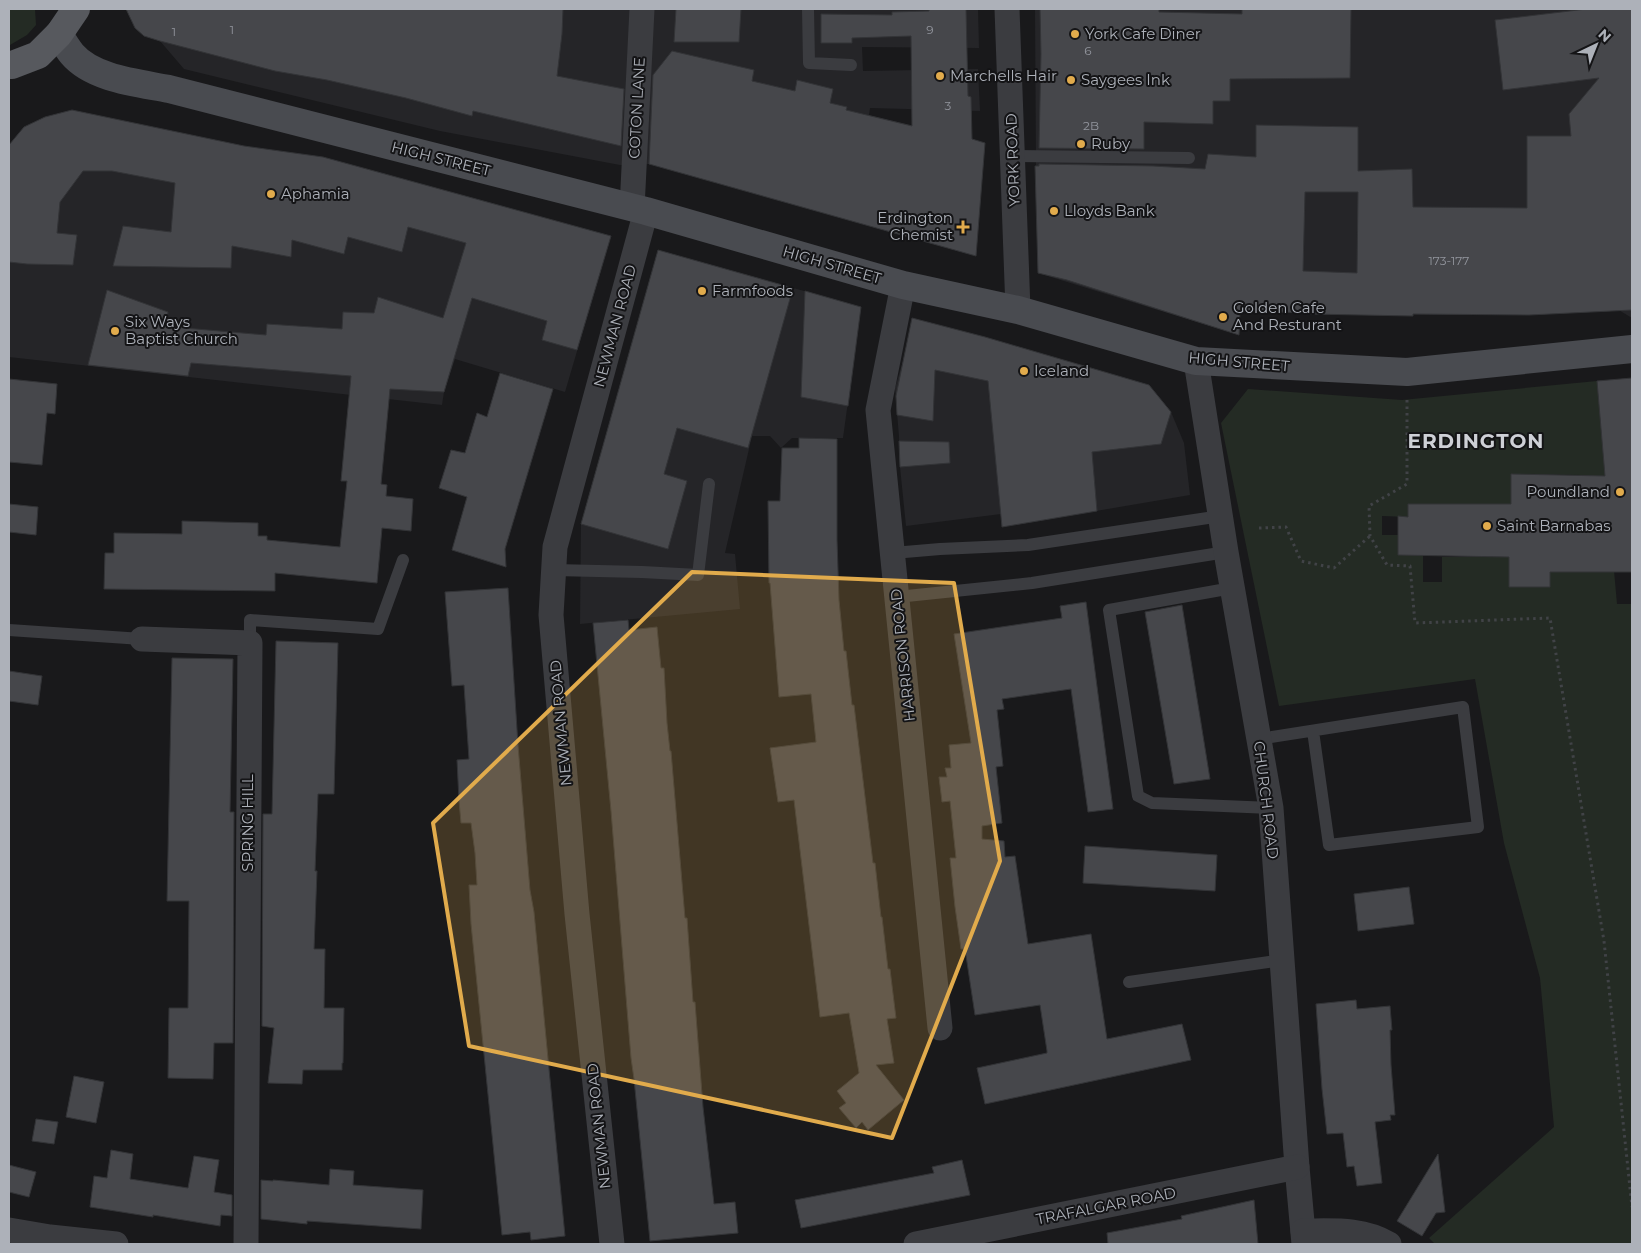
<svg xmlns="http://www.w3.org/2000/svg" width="1641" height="1253" viewBox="0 0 1641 1253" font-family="Montserrat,sans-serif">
  <rect width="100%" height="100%" fill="#19191b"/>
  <g fill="#252528">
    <polygon points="128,9 978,9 979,48 862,47 863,71 978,69 980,111 870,108 869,115 985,143 976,256 649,164 620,165 440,131 184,69 160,41 144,36 129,16"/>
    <polygon points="1035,9 1632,9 1632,318 1617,309 1613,311 1526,315 1310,314 1303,313 1253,312 1240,313 1239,335 1038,273 1036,168"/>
    <polygon points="72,110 244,146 314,156 611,236 565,392 455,359 444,392 442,405 9,357 9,145 24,127 45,117"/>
    <polygon points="658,250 861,307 843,438 792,438 781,448 770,436 752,436 725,553 735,554 740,609 580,624 581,524"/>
    <polygon points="912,318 984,337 1149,385 1171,412 1184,443 1190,495 1002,527 1001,514 906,526 900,467 899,437 895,388 903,361"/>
  </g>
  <g fill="#242b24" fill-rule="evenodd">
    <polygon points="9,9 35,9 36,25 27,35 10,45 9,44"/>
    <path d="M1597,381L1617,604H1632V1244H1435L1429,1238L1554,1127L1540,978L1504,843L1475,679L1279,706L1221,423L1248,389L1402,400ZM1511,474L1583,475V512L1579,572H1550L1549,587H1509V557H1442V582H1423V555L1398,535H1382V516L1408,517V504H1511Z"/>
  </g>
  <g fill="#46474b" stroke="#333437" fill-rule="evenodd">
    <polygon points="126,9 563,9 562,34 557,76 624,89 621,146 473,111 472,116 406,98 327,80 275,71 160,41 144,36 135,28"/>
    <polygon points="676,9 741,9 739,42 674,42"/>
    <polygon points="929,9 966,9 968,96 971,97 972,139 985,143 976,256 649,164 653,75 672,51 754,70 752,81 795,91 797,80 833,89 830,103 847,107 846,110 912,126 911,36 852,38 852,43 821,43 821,14 892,15 892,12 929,11"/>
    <polygon points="1040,9 1159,9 1159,12 1242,14 1242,9 1351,9 1350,78 1230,79 1230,101 1213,101 1213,124 1144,122 1144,149 1039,148 1041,54"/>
    <path d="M1586,9H1632V310L1529,315L1413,314V316L1310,314V313L1240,311L1239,335L1067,280L1038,273L1035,166H1039V164L1153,166L1205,169L1208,154L1256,157V125L1358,127V171L1412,169L1413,207L1527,208V136H1571L1569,114L1599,78L1503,90L1495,20ZM1305,192H1358L1357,273L1303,271Z"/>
    <polygon points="72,110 244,146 323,157 611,236 577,350 542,340 547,321 472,298 444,392 390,389 381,484 387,485 386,496 413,499 411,531 382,528 377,583 275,573 275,591 104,589 105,553 114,553 114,533 182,534 182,521 258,523 258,536 267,536 267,540 340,547 347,481 341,481 351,376 191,363 188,376 88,365 107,290 168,312 167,320 174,322 173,327 266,335 267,324 342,329 343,312 374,313 378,297 443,318 466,243 408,227 402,252 348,237 344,254 292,240 291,257 232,246 231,268 113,266 123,226 171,232 175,183 112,171 83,171 60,202 57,233 77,235 73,265 27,264 9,262 9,145 24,127 45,117"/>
    <polygon points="658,250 793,288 748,448 677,428 664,474 687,481 668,549 581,524"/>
    <polygon points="805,291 861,307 848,406 801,397"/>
    <polygon points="912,318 985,337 1149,385 1171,412 1161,444 1092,452 1097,511 1002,527 988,381 935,370 933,421 897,415 896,396"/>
    <polygon points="500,373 553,389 505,549 506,567 452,550 467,497 439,488 451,450 465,453 477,413 487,417"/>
    <polygon points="1632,378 1632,572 1550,572 1550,587 1509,587 1509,557 1398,555 1398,516 1408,517 1408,504 1511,504 1511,474 1605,476 1597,381"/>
    <polygon points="9,379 57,384 55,414 47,413 42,465 9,462"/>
    <polygon points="799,438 837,439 837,540 839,600 844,651 846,651 852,705 854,705 873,863 875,863 881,917 882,917 888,969 890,969 896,1018 887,1019 894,1063 876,1065 904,1100 868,1130 862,1122 856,1128 839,1108 846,1103 837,1091 859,1073 849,1013 820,1017 794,800 778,802 770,748 816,742 811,694 779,697 770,583 769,583 768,501 780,501 782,448 799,448"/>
    <polygon points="899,441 949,442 950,463 900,467"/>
    <polygon points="9,504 38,507 36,535 9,532"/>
    <polygon points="508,588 518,745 530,890 534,912 565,1236 531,1240 530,1232 502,1235 471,924 469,885 477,885 475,853 471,823 461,823 459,801 457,760 469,759 464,685 452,686 445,592"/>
    <polygon points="1086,602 1113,809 1088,812 1071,689 1002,699 1004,709 997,710 1003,766 996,767 1002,823 982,826 982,839 1004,841 1005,857 1015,856 1028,944 1091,934 1107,1039 1182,1024 1191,1060 985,1104 977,1068 1047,1053 1047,1051 1040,1005 975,1015 965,949 961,949 955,907 950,858 956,858 950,801 942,802 939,777 947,777 945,768 951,768 949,745 971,743 954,634 1062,618 1060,606"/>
    <polygon points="1182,605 1210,779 1174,784 1145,612"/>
    <polygon points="628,620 629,630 657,627 661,668 664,668 667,723 670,751 671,751 685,918 687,918 693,1002 695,1002 703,1107 714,1204 735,1202 738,1233 650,1241 634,1079 631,1058 611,811 593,623"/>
    <polygon points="276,641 338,643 334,794 318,794 315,871 317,871 314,949 325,949 324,1008 344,1008 343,1063 342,1063 342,1070 303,1070 302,1084 268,1083 274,1028 262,1026 263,814 272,814"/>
    <polygon points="172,658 233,659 230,812 234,812 233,1043 214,1043 213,1079 168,1078 169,1008 188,1008 189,901 167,901"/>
    <polygon points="9,671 42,676 38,705 9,701"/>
    <polygon points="1085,846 1217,855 1215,891 1083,883"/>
    <polygon points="1409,887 1414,924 1358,931 1354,894"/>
    <polygon points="1356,1000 1357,1009 1390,1006 1392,1030 1390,1030 1391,1065 1395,1115 1390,1115 1391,1120 1375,1122 1382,1183 1357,1186 1354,1166 1347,1167 1343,1133 1327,1134 1322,1089 1316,1004"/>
    <polygon points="74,1076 104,1082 96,1123 66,1117"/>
    <polygon points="36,1119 58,1122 54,1144 32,1141"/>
    <polygon points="111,1150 133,1154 130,1179 188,1188 194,1156 219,1160 214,1192 232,1195 232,1216 221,1215 220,1226 153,1215 153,1217 90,1207 94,1176 107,1178"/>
    <polygon points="1438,1154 1445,1212 1436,1213 1422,1236 1397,1221"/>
    <polygon points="962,1160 970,1195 801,1228 795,1200 934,1173 932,1167"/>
    <polygon points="9,1165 36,1172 29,1197 9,1192"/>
    <polygon points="330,1169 354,1171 353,1185 423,1190 421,1229 307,1221 307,1224 261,1219 261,1180 273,1181 273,1180 329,1185"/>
    <polygon points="1254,1200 1258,1244 1108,1244 1107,1233 1182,1219 1181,1216"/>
  </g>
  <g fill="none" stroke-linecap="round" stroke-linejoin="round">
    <g stroke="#414347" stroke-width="3" stroke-dasharray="2.5 4" stroke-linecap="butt">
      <polyline points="1407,400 1407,484 1369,506 1370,536 1387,565 1410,566 1415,623 1550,618 1604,941 1632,1207"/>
      <polyline points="1259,528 1286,527 1301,561 1334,568 1370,536"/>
    </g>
    <g stroke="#3b3c40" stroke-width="12">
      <polyline points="808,9 809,63 851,65"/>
      <polyline points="1013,156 1189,158"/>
      <polyline points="893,553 940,549 1028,545 1221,516"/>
      <polyline points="554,570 642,572 698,575 709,484"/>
      <polyline points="1232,588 1109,610 1138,796 1152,803 1271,808"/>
      <polyline points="897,597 1032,583 1226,552"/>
      <polyline points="9,630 142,639"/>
      <polyline points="250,643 250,620 378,629 403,560"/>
      <polyline points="1259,739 1463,707 1478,827 1329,845 1313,731"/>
      <polyline points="1129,982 1282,960"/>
    </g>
    <g stroke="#3b3c40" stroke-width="25">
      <polyline points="1007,9 1018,310"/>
      <polyline points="632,208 642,9"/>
      <polyline points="903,285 878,410 940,1028"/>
      <polyline points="1196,361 1226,552 1271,808 1297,1167 1304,1244"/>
      <polyline points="142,639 250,643 246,1244"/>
      <polyline points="9,1230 50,1237 116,1244"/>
      <path d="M1303,1231C1332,1231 1362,1228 1389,1244"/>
      <polyline points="612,1244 577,914 551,615 555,547 646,211"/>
      <polyline points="916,1244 1297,1167"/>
    </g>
    <path stroke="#494b50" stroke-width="28" d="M59,34C63,41 67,48 72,54C93,79 139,83 169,89L646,211L903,285L1018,310L1196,361L1407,372L1632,349"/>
    <polyline stroke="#57595e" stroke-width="28" points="9,65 12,65 38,55 59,34 76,9"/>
  </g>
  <path fill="#e1ab4c" fill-opacity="0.2" stroke="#e1ab4c" stroke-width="4" stroke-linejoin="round" d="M692,572L954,583L1000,861L892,1138L469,1046L433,823Z"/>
  <g fill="#e1ab4c" stroke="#141416" stroke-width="2">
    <circle cx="1075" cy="34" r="5"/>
    <circle cx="940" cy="76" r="5"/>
    <circle cx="1071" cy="80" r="5"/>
    <circle cx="1081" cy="144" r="5"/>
    <circle cx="271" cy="194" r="5"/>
    <circle cx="1054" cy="211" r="5"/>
    <path d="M960.5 219.5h5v5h5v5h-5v5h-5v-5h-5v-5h5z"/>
    <circle cx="702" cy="291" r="5"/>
    <circle cx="1223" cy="317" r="5"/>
    <circle cx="115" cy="331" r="5"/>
    <circle cx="1024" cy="371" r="5"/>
    <circle cx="1620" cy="492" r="5"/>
    <circle cx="1487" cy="526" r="5"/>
  </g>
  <g text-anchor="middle" stroke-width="4" stroke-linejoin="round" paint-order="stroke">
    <g font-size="12" fill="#93969e">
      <text x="232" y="34">1</text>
      <text x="930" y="34">9</text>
      <text x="174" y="36">1</text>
      <text x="1088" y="55">6</text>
      <text x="948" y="110">3</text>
      <text x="1091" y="130">2B</text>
      <text x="1449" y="265">173-177</text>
    </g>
    <g font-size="15" fill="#adb1b9" stroke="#141416" text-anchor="start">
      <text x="1085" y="39">York Cafe Diner</text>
      <text x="950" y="81">Marchells Hair</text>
      <text x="1081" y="85">Saygees Ink</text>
      <text x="1091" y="149">Ruby</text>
      <text x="281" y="199">Aphamia</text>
      <text x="1064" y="216">Lloyds Bank</text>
      <text x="953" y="223" text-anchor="end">Erdington<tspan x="953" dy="17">Chemist</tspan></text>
      <text x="712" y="296">Farmfoods</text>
      <text x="1233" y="313">Golden Cafe<tspan x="1233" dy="17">And Resturant</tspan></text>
      <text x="125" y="327">Six Ways<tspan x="125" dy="17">Baptist Church</tspan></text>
      <text x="1034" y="376">Iceland</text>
      <text x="1610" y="497" text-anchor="end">Poundland</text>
      <text x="1497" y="531">Saint Barnabas</text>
    </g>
    <g font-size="15" fill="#adb1b9" stroke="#141416">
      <text transform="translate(637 108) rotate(-87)" y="5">COTON LANE</text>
      <text transform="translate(441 159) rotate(14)" y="5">HIGH STREET</text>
      <text transform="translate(1013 160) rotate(-92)" y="5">YORK ROAD</text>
      <text transform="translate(832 265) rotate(16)" y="5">HIGH STREET</text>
      <text transform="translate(615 326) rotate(-75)" y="5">NEWMAN ROAD</text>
      <text transform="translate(1239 362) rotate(5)" y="5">HIGH STREET</text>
      <text transform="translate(903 655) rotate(-96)" y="5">HARRISON ROAD</text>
      <text transform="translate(561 723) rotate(-95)" y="5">NEWMAN ROAD</text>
      <text transform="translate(1266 800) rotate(83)" y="5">CHURCH ROAD</text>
      <text transform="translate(248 823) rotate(-90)" y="5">SPRING HILL</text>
      <text transform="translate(599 1126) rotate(-96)" y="5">NEWMAN ROAD</text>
      <text transform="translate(1106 1206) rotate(-11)" y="5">TRAFALGAR ROAD</text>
    </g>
    <g font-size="20" font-weight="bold" letter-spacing="1" fill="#ced0d6" stroke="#141416">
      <text x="1476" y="448">ERDINGTON</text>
    </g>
  </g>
  <rect width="1641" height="1253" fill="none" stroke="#adb1b9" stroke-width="20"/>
  <g transform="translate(1596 45) rotate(43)" stroke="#141416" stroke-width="4" paint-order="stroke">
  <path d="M0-4L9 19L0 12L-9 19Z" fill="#adb1b9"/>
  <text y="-8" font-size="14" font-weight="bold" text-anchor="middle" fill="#adb1b9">N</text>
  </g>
</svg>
